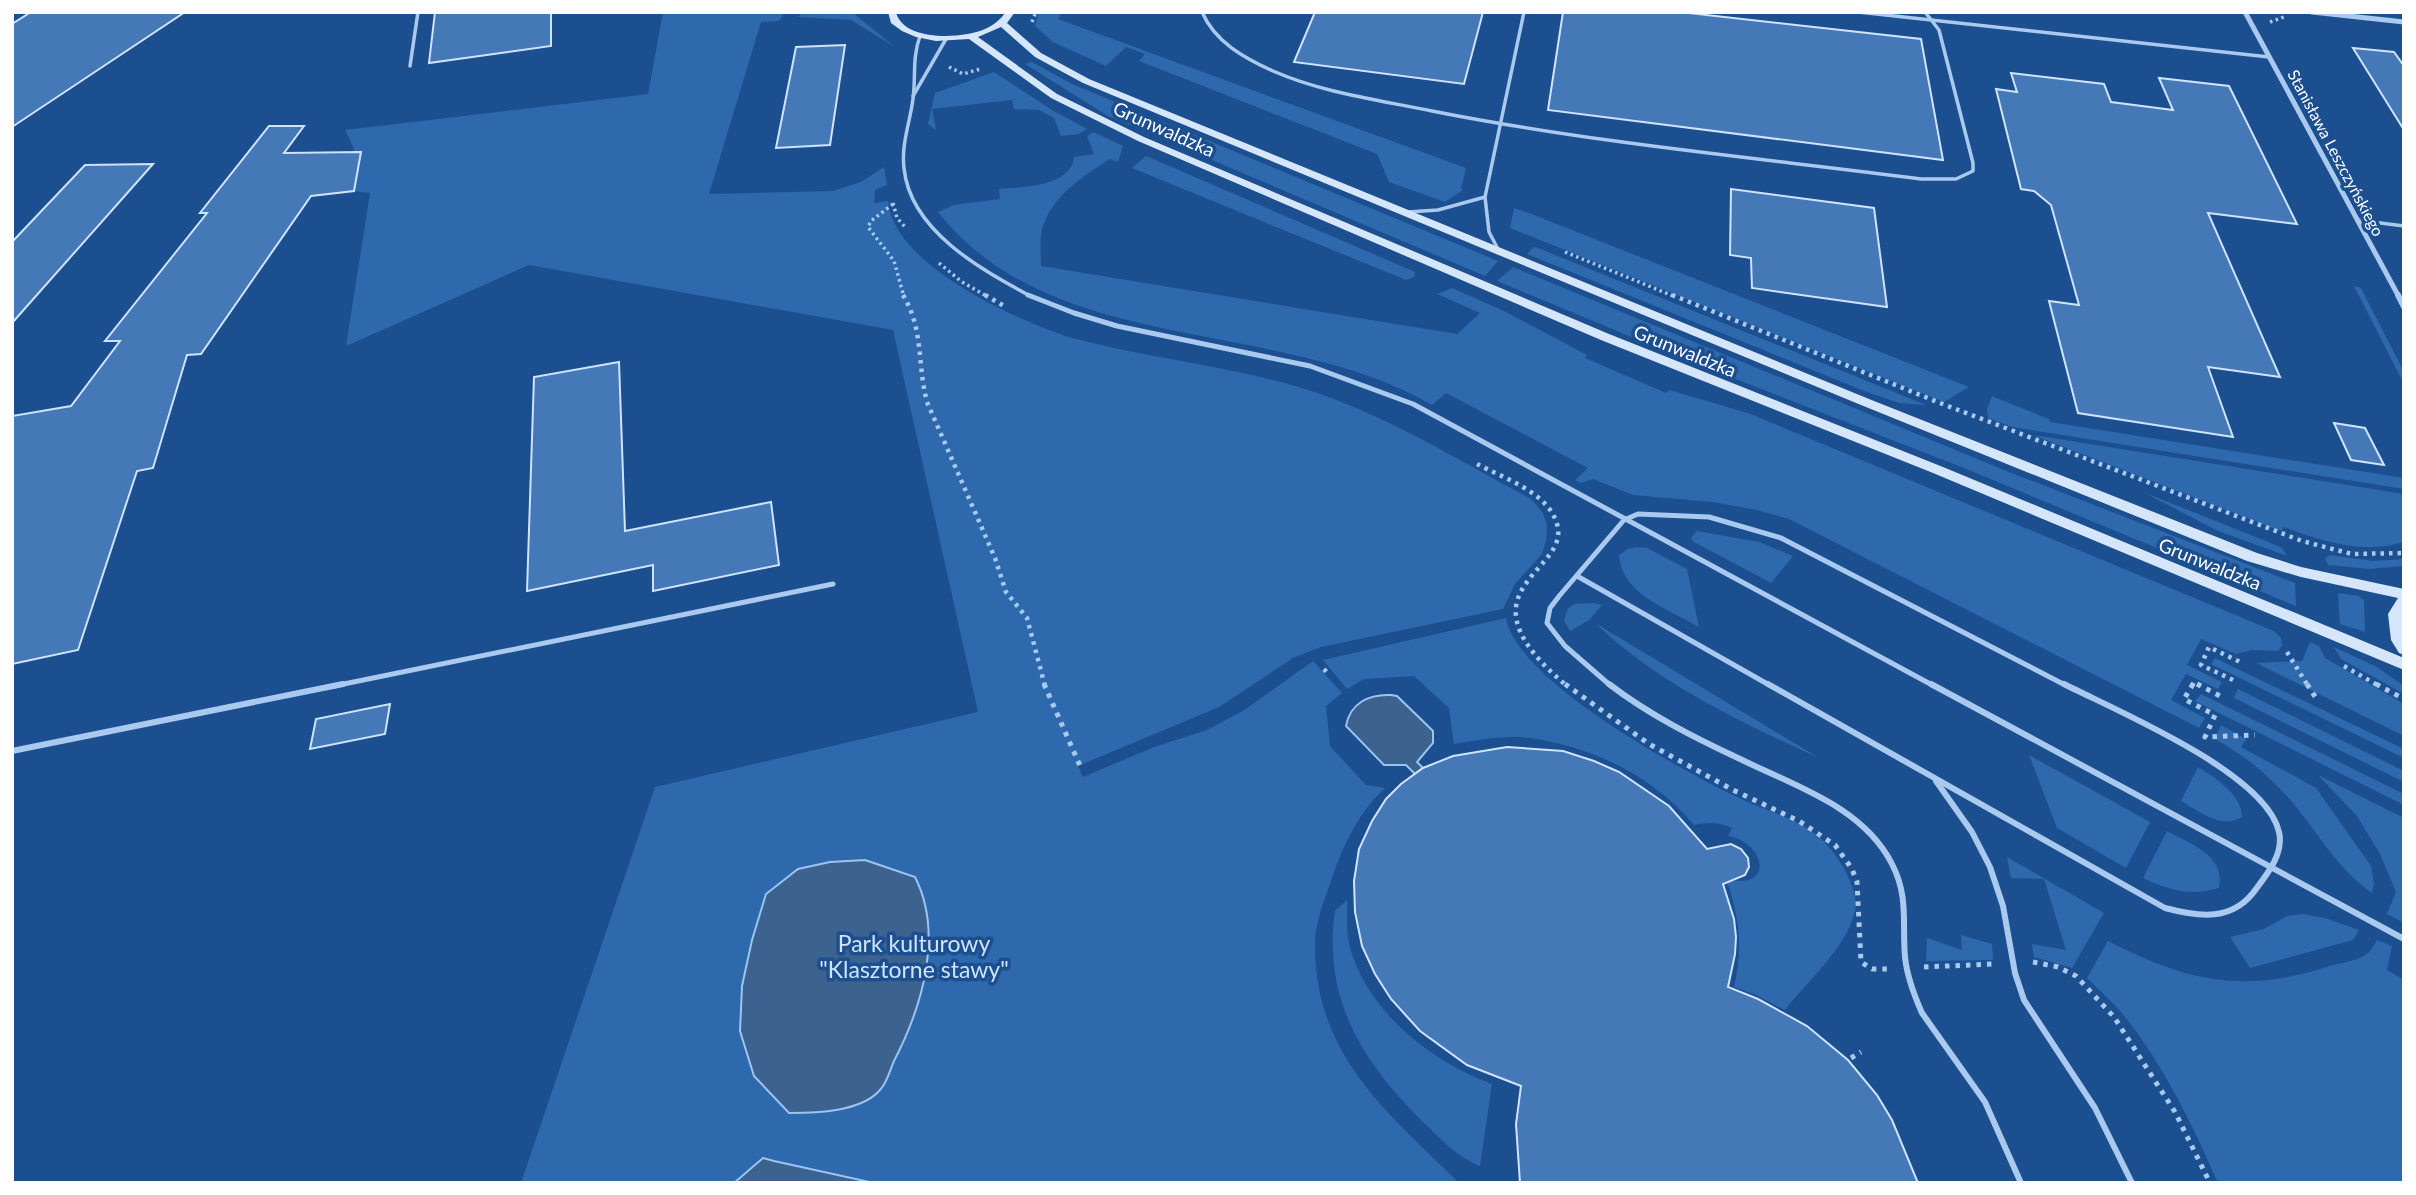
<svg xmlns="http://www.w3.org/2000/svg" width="2416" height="1195" viewBox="0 0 2416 1195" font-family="Lato,sans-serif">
  <rect width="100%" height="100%" fill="#1b4f8f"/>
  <g fill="#2e69ad">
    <path d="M663,12H785L779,21L761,22L709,194L833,191L861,182L884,167L887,185L875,190L874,203L888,201C893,264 1013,318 1065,336C1144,358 1227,365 1305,389C1385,414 1458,460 1531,499L1543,513L1547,525L1546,541L1542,554L1515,584L1503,609L1321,647L1293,658L1219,707L1078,766L1083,777L1154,747L1207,730L1243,711L1313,661L1342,693L1326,706L1330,746L1366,785L1385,788C1357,814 1342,848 1330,884C1324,901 1316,921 1315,940C1313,1054 1385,1110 1459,1183H521L655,787L978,712L893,330L529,265L346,346L370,193L354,191C358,167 358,152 345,130L648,94Z"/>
    <polygon points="804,12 852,12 895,47 851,20 798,17"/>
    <polygon points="1039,12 1062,12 1058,19 1466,168 1461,189 1463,190 1445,202 1389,182 1377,154 1139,61 1145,54 1126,47 1106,66 1053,42 1035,26"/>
    <polygon points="1032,62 1072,84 1498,261 1485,276 1108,116 1025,64"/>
    <polygon points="994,72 1052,110 1087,129 1079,134 1061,136 1054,118 1039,110 1014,109 1012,100 932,109 936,130 928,124 935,93"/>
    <path d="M1093,132L1123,146L1118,162L1110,159C1085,175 1055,194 1044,223C1039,234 1041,254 1041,266L1457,334L1480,313L1437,294L1452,288L1504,311L1587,355L1585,358L1666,393L1669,390L1748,413L2274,631L2281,638L2282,645L2278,651L2252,650L2236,654L2201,639L2187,665L2222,682L2218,689L2186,674L2171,700L2205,718L2199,728L1789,519L1757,510L1713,502L1633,495L1593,479L1581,483L1575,480L1588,468L1446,393L1432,405C1280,316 1054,359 938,212L954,205L1000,199L999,189C1022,187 1071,187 1074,157L1094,154L1087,136Z"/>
    <polygon points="1146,156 1415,272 1414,277 1406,280 1132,168"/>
    <polygon points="1514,208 1529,213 1969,387 1944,402 1510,228"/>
    <polygon points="1534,247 1538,248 1926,405 1899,403 1864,391 1527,254"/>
    <polygon points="1513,267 2004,470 2295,583 2296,606 1964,468 1682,358 1497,281"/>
    <polygon points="2354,286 2361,288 2404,372 2404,384"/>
    <polygon points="1992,396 2049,419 2050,422 2404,478 2404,489 2012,427 1988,418 1987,409"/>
    <path d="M2033,435L2404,494V542C2362,555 2322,541 2284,527L2281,531Z"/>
    <polygon points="2143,492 2271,543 2282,548 2287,556 2218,531"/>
    <polygon points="1697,531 1759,542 1793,556 1771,583 1694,542 1691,538"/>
    <path d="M1636,547L1647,548L1687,569L1699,627C1670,610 1621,594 1619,555L1628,549Z"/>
    <polygon points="2330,555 2373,561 2404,559 2404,566 2369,569 2328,565 2325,558"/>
    <polygon points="2338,593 2358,596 2364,600 2365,632 2340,624"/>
    <polygon points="1593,603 1602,605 1589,620 1570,631 1564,620 1568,608 1575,604"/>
    <path d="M1506,618C1517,681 1681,770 1737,797C1764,810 1796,818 1819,837C1835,850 1860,888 1855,911C1846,949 1808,980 1785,1010L1754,994L1734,987C1743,949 1740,917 1726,879C1775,891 1766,843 1728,836L1732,828C1719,822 1708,822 1694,825C1653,776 1593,747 1530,738C1505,735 1479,740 1454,744L1449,708L1414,676L1364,679L1347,689L1323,660Z"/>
    <path d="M1595,623L1819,758C1740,722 1659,684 1595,623Z"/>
    <polygon points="2310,642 2319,646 2325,658 2404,704 2404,736 2256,663 2302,661"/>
    <polygon points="2334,647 2377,667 2404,686 2404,694 2341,659"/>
    <polygon points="2215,658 2404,749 2404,758 2211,664"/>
    <polygon points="2238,689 2404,771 2404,782 2234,698"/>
    <polygon points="2201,694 2404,794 2404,805 2195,701"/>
    <path d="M2221,725L2246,739L2241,747L2316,788L2371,866L2374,883L2372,893C2340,871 2321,838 2297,808C2273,779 2248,757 2215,739Z"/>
    <polygon points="2029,755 2150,822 2126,868 2057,828"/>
    <path d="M2198,767C2216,778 2242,795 2242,817C2221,830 2199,811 2181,801Z"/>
    <polygon points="2318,775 2404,818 2404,923 2387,914 2396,892 2380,854 2357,816"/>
    <path d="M2167,831C2190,844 2226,855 2219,888C2191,897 2168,890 2143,878Z"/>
    <polygon points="2007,857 2104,913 2072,968 2034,957 2032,944 2066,950 2044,879 2011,878"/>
    <path d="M1347,900C1348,914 1346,930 1349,943C1365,1010 1430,1061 1492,1084L1480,1166C1457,1157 1442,1140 1425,1124C1364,1064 1322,1000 1335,911Z"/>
    <polygon points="2303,914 2325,918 2359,930 2353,940 2250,968 2230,937 2264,929 2287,916"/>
    <polygon points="1961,935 1992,944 1993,960 1926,961 1927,938 1962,950"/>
    <path d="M2377,940L2392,946L2387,970L2404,980V1183H2218C2193,1126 2164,1066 2125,1017C2114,1003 2100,991 2087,978L2108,941C2186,981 2241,994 2327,967C2338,963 2359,961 2368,953C2372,950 2375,943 2377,940Z"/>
  </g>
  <g fill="#3c6290" stroke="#9cc4f0" stroke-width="2">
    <path d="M1391,695L1397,696L1433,731V743L1417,762L1423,768L1415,774L1406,765H1384L1346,726C1350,703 1369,694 1391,695Z"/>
    <path d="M865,860L915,877C944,934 922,1007 894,1061C890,1070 887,1083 880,1090C861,1112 816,1113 789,1113L754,1076L740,1031L742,986L752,940L766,894L798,869L830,862Z"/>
    <polygon points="763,1158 774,1161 874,1183 734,1183"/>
  </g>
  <g fill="#4478b7" stroke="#cfe3fa" stroke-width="2">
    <polygon points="31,12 185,12 12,127 12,24"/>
    <polygon points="435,12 551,12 551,46 429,63"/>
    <polygon points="1315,12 1483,12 1464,84 1294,62"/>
    <polygon points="1563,12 1680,12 1921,39 1943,160 1548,110"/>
    <polygon points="845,45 830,145 776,148 796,47"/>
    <polygon points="2353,48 2394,52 2404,66 2404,130"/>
    <polygon points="2011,73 2104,84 2111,102 2173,110 2159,78 2229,86 2297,224 2208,213 2280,377 2208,367 2233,437 2078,413 2049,301 2079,305 2051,205 2034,191 2021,189 1996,89 2017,92"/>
    <polygon points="269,126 304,126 284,153 361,152 354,191 311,196 201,354 187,355 153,468 137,471 78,650 12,664 12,416 71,406 120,341 105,341 207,213 200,213"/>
    <polygon points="153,164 12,323 12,242 85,165"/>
    <polygon points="1731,189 1874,208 1887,307 1752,288 1751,258 1730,255"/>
    <polygon points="619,362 625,531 771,502 779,565 653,591 653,565 527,591 534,377"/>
    <polygon points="2334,423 2365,428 2384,465 2351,460"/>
    <polygon points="390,704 385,734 310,749 316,719"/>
    <polygon points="1507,747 1563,751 1594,761 1619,772 1669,806 1707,849 1731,844 1741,849 1748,858 1749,867 1745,875 1723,884 1734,919 1736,937 1735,954 1728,987 1758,999 1807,1026 1848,1060 1877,1095 1892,1120 1918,1183 1520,1183 1516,1124 1521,1086 1467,1065 1420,1031 1391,999 1375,974 1362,946 1355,912 1354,881 1359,849 1372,821 1386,799 1401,784 1423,768 1453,756"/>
  </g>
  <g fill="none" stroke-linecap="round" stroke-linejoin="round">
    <g stroke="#a9c9ee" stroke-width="3.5" stroke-dasharray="2.5 3.5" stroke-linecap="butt">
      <polyline points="1032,22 1036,12"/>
      <polyline points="2270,22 2284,17 2283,12"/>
      <polyline points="949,67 963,74 980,69"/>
      <polyline points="893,203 897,218 906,228"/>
      <polyline points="893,204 871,221 868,227 894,261 904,297"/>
      <polyline points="1565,252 1676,297"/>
      <polyline points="939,263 962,282 988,297"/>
    </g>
    <g stroke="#a9c9ee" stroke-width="4.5" stroke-dasharray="3.5 5" stroke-linecap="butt">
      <path d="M903,295C924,330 917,364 927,402L995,558L1006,592L1027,618L1045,686"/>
      <polyline points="985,295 1004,306"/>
      <polyline points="1672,295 1940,403 2302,541 2352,554 2404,553"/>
      <path d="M1477,464C1503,478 1548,492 1557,524C1572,573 1450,588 1567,686"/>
      <polyline points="2287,652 2308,686"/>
      <polyline points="2344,666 2379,686"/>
      <polyline points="1324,669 1329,675"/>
      <polyline points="2233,680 2201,665 2209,647 2240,662"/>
      <polyline points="2192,686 2194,682 2201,686"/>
    </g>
    <g stroke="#a9c9ee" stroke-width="5" stroke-dasharray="4.5 6" stroke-linecap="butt">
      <polyline points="1044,684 1081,768"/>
      <polyline points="1565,684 1649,744 1733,790 1799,821 1835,845 1852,869 1857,882 1861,962 1872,969 1888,969"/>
      <polyline points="2193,684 2184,699 2215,715 2205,737 2255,735"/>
      <polyline points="2197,684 2224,698"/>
      <polyline points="2307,684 2316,698"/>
      <polyline points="2376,684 2404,699"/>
      <polyline points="2033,962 2058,967 2076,976 2114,1017 2175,1112 2210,1183"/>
      <polyline points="1924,967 1993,964"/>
      <polyline points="1851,1058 1861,1052"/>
    </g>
    <g stroke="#a9c9ee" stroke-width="3.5">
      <path d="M1202,12C1215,42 1244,58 1273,71C1323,93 1379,100 1432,111C1593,143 1758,158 1921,179H1956L1973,171V163L1939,30L1925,12"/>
      <polyline points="1858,12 2269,57"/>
      <path d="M920,36C912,58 916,77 913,99C910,122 901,145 904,168C910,231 982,270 1032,297"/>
      <polyline points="410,66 418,12"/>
      <polyline points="913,96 946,39"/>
      <polyline points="1485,197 1524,12"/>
      <polyline points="1408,212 1438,210 1485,197 1489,232 1499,251"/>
      <polyline points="2357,220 2404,226"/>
    </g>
    <g stroke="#a9c9ee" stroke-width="5">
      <polyline points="1028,295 1074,313 1117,326 1310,366 1413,404 1934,686"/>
      <polyline points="1577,576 1771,686"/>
      <polyline points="334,686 833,584"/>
      <polyline points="1611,686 1565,646 1547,623 1550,608 1560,595 1624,520 1638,514 1709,517 1781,538 2067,686"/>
    </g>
    <g stroke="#a9c9ee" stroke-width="6">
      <path d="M1609,684C1648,714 1693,737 1738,758C1792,785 1863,806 1892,864C1909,897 1902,923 1905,957C1907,977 1914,995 1922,1013L1985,1102L2021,1183"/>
      <path d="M1768,684L2165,908C2199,917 2233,922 2256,889C2268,873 2284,853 2279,832C2266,773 2117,711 2064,684"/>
      <polyline points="1931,684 2404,939"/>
      <polyline points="12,751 343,684"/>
      <polyline points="1936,781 1972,832 1990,867 2003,906 2015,973 2024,1000 2095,1108 2132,1183"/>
    </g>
    <g stroke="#a9c9ee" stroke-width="5">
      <polyline points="2245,12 2399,297"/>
      <polyline points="2312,12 2404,22"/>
    </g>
    <polyline stroke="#a9c9ee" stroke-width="6" points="2398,295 2404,307"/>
    <path fill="#d6e6fa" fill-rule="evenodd" d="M888,12H896C903,42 963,39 985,29C994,25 1000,20 1006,12H1015L1007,23L1041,53L1089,79L1869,399L2257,553L2301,567L2404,589V655L2399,653L2391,640L2388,614L2398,598L2301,577L2247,561L1861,405L1083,83L1035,57L1001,27L978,37L1057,94L1144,137L1609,334L1943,467L2404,658V670L1933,473L1601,340L1138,141L1051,98L969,39L936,41L916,37L902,31L891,23Z"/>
  </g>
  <g text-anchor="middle" stroke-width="7" stroke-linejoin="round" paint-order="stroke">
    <g font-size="16" fill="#fff" stroke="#1b4f8f">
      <text transform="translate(2336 153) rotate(62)" y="6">Stanisława Leszczyńskiego</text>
    </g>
    <g font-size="19" fill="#fff" stroke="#1b4f8f">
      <text transform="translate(1164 129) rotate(24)" y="7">Grunwaldzka</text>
      <text transform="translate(1685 351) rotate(22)" y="7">Grunwaldzka</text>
      <text transform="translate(2210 564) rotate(22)" y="7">Grunwaldzka</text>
    </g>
    <g font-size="23" fill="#cfe3fa" stroke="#1b4f8f">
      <text x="914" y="952">Park kulturowy<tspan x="914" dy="26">"Klasztorne stawy"</tspan></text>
    </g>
  </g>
  <rect width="2416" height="1195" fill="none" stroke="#ffffff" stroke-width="28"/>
</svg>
